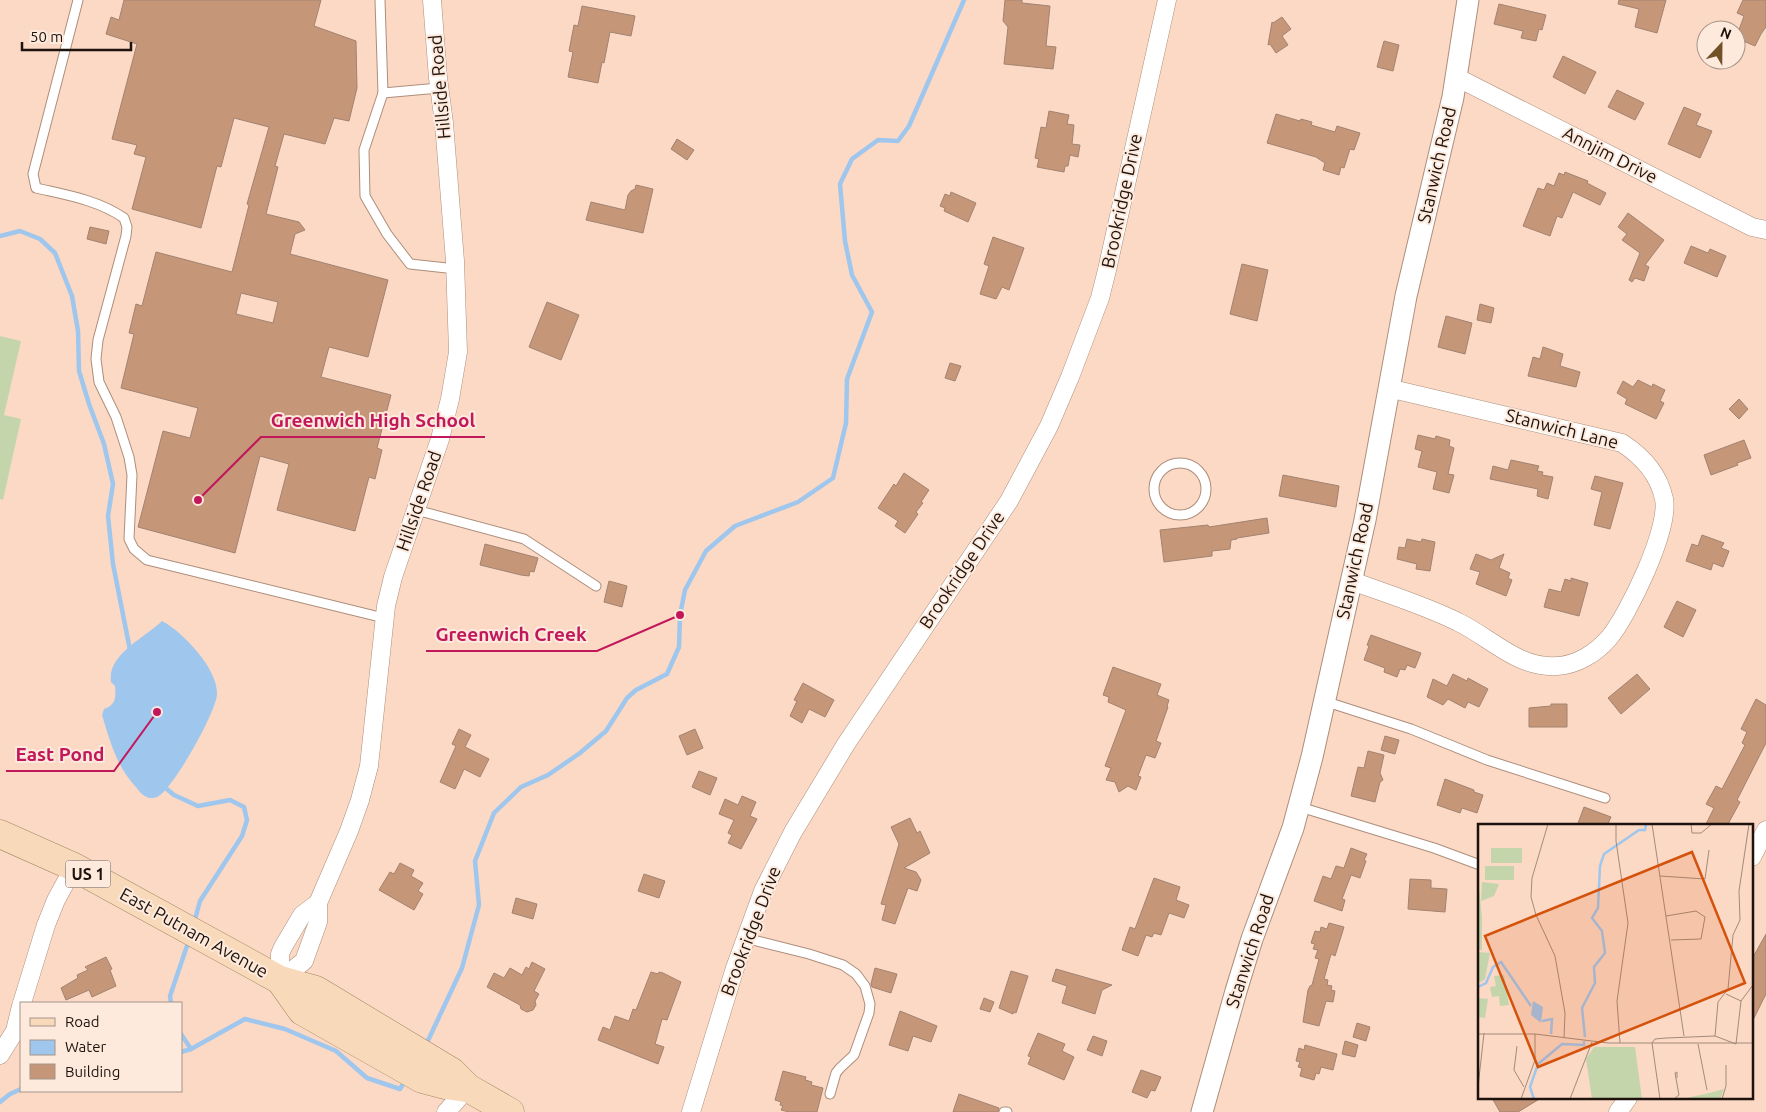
<svg xmlns="http://www.w3.org/2000/svg" width="1766" height="1112" viewBox="0 0 1766 1112" font-family="Ubuntu,sans-serif">
  <rect width="100%" height="100%" fill="#fbd9c5"/>
  <polygon fill="#c4d5ac" points="0,336 21,341 4,415 21,419 3,500 0,499"/>
  <path fill="#9fc6ed" d="M162,621C183,632 218,669 217,694C217,711 172,791 157,797C155,798 151,798 149,798C143,796 139,791 135,786C116,765 110,741 102,715L104,709C116,705 116,697 115,686L111,682C107,654 145,638 162,621Z"/>
  <g fill="none" stroke-linecap="round" stroke-linejoin="round">
    <g stroke="#9fc6ed" stroke-width="4.5">
      <polyline points="0,236 20,231 40,239 55,253 72,296 78,331 79,371 89,404 104,444 113,484 108,516 113,564 130,650"/>
      <polyline points="162,785 174,795 198,806 230,800 244,807 247,820 242,836 200,901 194,923"/>
      <polyline points="171,1003 170,996 189,940"/>
      <polyline points="181,1034 191,1049"/>
      <polyline points="425,1047 462,968 479,905 475,861 494,813 521,787 548,775 580,753 606,731 627,698 636,690 667,674 679,647 680,615 685,590 706,551 735,526 798,502 833,478 846,423 847,379 872,312 852,275 845,241 840,184 852,159 878,140 898,141 909,126 964,0"/>
      <polyline points="181,1052 191,1049 245,1019 285,1029 336,1051 367,1078 400,1089 406,1079"/>
      <polyline points="0,1102 10,1094 21,1089"/>
    </g>
  </g>
  <g fill="#c59678" stroke="#a28371" fill-rule="evenodd">
    <path d="M124,0H321L314,26L356,41L357,88L349,121L334,118L325,144L284,134L275,166L278,167L266,214L299,222L305,230L295,234L290,254L388,280L368,357L329,347L321,377L391,395L377,448L382,450L375,479L369,477L355,531L277,510L289,464L260,456L235,553L138,527L163,431L190,438L198,408L121,388L134,334L129,333L136,304L142,306L156,252L232,272L249,205L247,204L269,127L234,118L221,167L217,166L201,228L132,209L146,157L134,154L137,145L112,139L137,44L106,34L111,17L119,20ZM241,293L278,302L273,323L236,314Z"/>
    <polygon points="1005,0 1022,0 1022,3 1050,6 1046,46 1056,47 1053,69 1004,64 1008,27 1003,21"/>
    <polygon points="1619,0 1666,0 1657,33 1635,27 1639,9 1618,4"/>
    <polygon points="1743,0 1766,0 1766,27 1761,34 1755,46 1736,38 1744,16 1737,13"/>
    <polygon points="1499,4 1546,15 1542,30 1539,29 1536,41 1521,38 1523,31 1494,24"/>
    <polygon points="582,6 635,16 631,36 610,32 604,63 602,62 598,83 568,77 573,52 569,51 574,25 578,26"/>
    <polygon points="1282,17 1291,29 1282,36 1288,45 1276,53 1270,44 1268,45 1272,22 1273,23"/>
    <polygon points="1384,41 1399,45 1393,71 1377,67"/>
    <polygon points="1563,56 1596,72 1585,94 1553,77"/>
    <polygon points="1617,90 1644,103 1635,120 1608,107"/>
    <polygon points="1684,107 1701,114 1696,125 1712,131 1700,158 1668,144"/>
    <polygon points="1049,111 1069,115 1067,124 1074,125 1072,144 1080,145 1078,157 1070,155 1068,166 1065,166 1064,172 1037,167 1039,159 1035,158 1041,127 1046,128"/>
    <polygon points="1276,114 1300,121 1301,119 1312,122 1311,125 1335,132 1337,126 1360,133 1354,150 1350,149 1344,168 1341,167 1339,175 1323,170 1325,163 1316,157 1267,143"/>
    <polygon points="677,139 694,150 687,160 671,149"/>
    <polygon points="1565,172 1588,181 1587,183 1606,193 1600,205 1573,192 1562,218 1557,216 1550,236 1523,226 1538,188 1544,190 1547,183 1554,186 1559,173 1564,175"/>
    <polygon points="636,185 653,189 643,233 586,220 591,202 625,210 628,195 631,191 635,189"/>
    <polygon points="951,192 976,203 968,222 944,211 945,208 940,206 945,194 950,196"/>
    <polygon points="1628,213 1664,240 1645,265 1649,267 1644,281 1635,278 1632,282 1629,280 1640,253 1622,240 1627,234 1618,227"/>
    <polygon points="90,227 109,231 106,244 87,239"/>
    <polygon points="993,237 1024,248 1009,290 1002,287 996,299 980,294 989,266 984,264"/>
    <polygon points="1691,246 1708,253 1710,249 1726,256 1717,277 1684,263"/>
    <polygon points="1242,264 1268,270 1257,321 1230,314"/>
    <polygon points="547,302 579,315 561,360 529,347"/>
    <polygon points="1480,304 1494,308 1491,323 1477,320"/>
    <polygon points="1446,316 1472,323 1465,354 1438,347"/>
    <polygon points="1543,347 1563,354 1560,366 1580,372 1576,387 1528,376 1533,357 1540,359"/>
    <polygon points="950,363 961,366 955,381 945,378"/>
    <polygon points="1638,380 1652,387 1653,384 1665,390 1660,401 1664,403 1656,419 1625,404 1627,399 1617,393 1623,381 1633,387"/>
    <polygon points="1739,399 1748,409 1739,419 1729,409"/>
    <polygon points="1418,435 1435,439 1436,436 1450,440 1449,446 1454,448 1448,474 1454,475 1449,493 1433,489 1437,472 1418,467 1422,451 1415,449"/>
    <polygon points="1744,440 1751,458 1737,463 1738,465 1711,475 1704,455"/>
    <polygon points="1511,460 1539,466 1537,471 1543,472 1542,475 1553,477 1548,499 1537,496 1538,489 1490,479 1493,466 1508,470"/>
    <polygon points="904,473 929,490 921,502 923,503 916,512 918,514 905,533 895,526 898,521 878,508 894,484 896,486"/>
    <polygon points="1283,475 1339,486 1336,507 1279,496"/>
    <polygon points="1595,476 1623,483 1610,529 1594,525 1602,492 1591,489"/>
    <polygon points="1267,518 1269,533 1237,538 1237,539 1231,540 1230,549 1212,551 1212,556 1164,562 1160,530 1208,525 1209,527"/>
    <polygon points="1702,535 1724,543 1721,548 1729,551 1723,567 1713,563 1711,570 1686,561 1692,544 1698,546"/>
    <polygon points="1407,539 1421,542 1422,539 1435,542 1430,571 1416,569 1417,564 1397,559 1399,547 1405,548"/>
    <polygon points="485,544 538,558 534,572 530,571 529,576 521,575 480,565"/>
    <polygon points="1476,554 1491,560 1504,554 1499,568 1510,573 1508,578 1512,580 1506,596 1476,584 1480,572 1470,569"/>
    <polygon points="1571,578 1588,583 1579,616 1544,607 1549,589 1561,592 1565,579 1571,581"/>
    <polygon points="609,581 627,586 622,607 604,602"/>
    <polygon points="1677,601 1696,610 1683,637 1664,627"/>
    <polygon points="1371,635 1421,653 1415,668 1407,665 1405,670 1400,669 1397,677 1384,672 1385,668 1364,660 1369,646 1367,645"/>
    <polygon points="1113,667 1161,684 1157,695 1169,700 1167,706 1168,707 1156,741 1161,743 1155,758 1146,755 1138,776 1141,777 1136,790 1128,786 1119,792 1115,782 1106,780 1111,768 1105,766 1126,710 1108,702 1109,697 1103,695"/>
    <polygon points="1453,674 1467,681 1468,678 1488,689 1479,707 1468,702 1465,708 1448,699 1443,705 1427,697 1433,679 1447,686"/>
    <polygon points="1637,674 1650,689 1621,714 1608,698"/>
    <polygon points="803,683 834,700 825,717 809,709 802,723 790,716 797,701 794,700"/>
    <polygon points="1756,699 1766,705 1766,743 1737,800 1740,802 1727,826 1705,826 1714,808 1706,804 1716,786 1722,789 1745,745 1742,743 1747,732 1741,729"/>
    <polygon points="1551,704 1567,704 1567,727 1529,727 1529,708 1551,706"/>
    <polygon points="459,729 471,735 465,747 489,759 480,777 464,769 455,789 440,782 456,746 452,744"/>
    <polygon points="695,729 703,748 687,755 679,736"/>
    <polygon points="1385,736 1399,740 1395,754 1381,750"/>
    <polygon points="1368,751 1384,755 1380,773 1383,780 1380,782 1375,802 1351,796 1358,767 1364,768"/>
    <polygon points="699,771 717,778 710,795 692,787"/>
    <polygon points="1445,779 1474,790 1474,792 1483,795 1477,813 1462,808 1460,813 1437,805"/>
    <polygon points="742,796 756,802 750,816 757,819 741,849 728,843 732,835 728,833 734,820 719,814 725,799 738,805"/>
    <polygon points="1584,807 1611,817 1607,826 1577,826"/>
    <polygon points="910,818 917,833 920,831 930,853 904,868 916,872 921,880 917,891 908,888 895,924 882,920 886,905 881,904 899,844 891,827"/>
    <polygon points="1351,848 1367,854 1364,860 1366,861 1360,878 1351,875 1342,899 1345,900 1342,911 1314,901 1323,876 1331,879 1336,866 1344,868"/>
    <polygon points="400,863 414,870 411,876 423,883 418,891 423,894 414,910 379,890 390,872 394,874"/>
    <polygon points="644,874 665,881 659,898 638,891"/>
    <polygon points="1154,878 1180,887 1176,900 1189,905 1184,918 1169,913 1161,935 1154,933 1152,937 1146,935 1138,956 1122,950 1130,927 1135,929"/>
    <polygon points="1410,879 1431,880 1431,888 1447,889 1445,912 1408,909"/>
    <polygon points="516,898 537,904 533,919 512,913"/>
    <polygon points="1329,923 1344,927 1335,956 1331,954 1324,979 1328,980 1327,985 1332,986 1331,990 1335,991 1333,1002 1326,1001 1319,1026 1303,1022 1308,990 1310,986 1312,985 1319,959 1315,958 1318,950 1313,949 1315,944 1311,943 1315,931 1320,932 1321,927 1327,929"/>
    <polygon points="1766,934 1766,994 1752,1022 1752,959"/>
    <polygon points="106,957 112,969 110,970 116,986 92,997 89,990 66,1000 61,988 78,978 77,975 88,970 85,967"/>
    <polygon points="532,962 545,969 534,991 539,994 535,1001 536,1005 533,1010 527,1012 521,1009 520,1005 487,987 494,973 504,978 510,968 522,975 526,967 529,969"/>
    <polygon points="875,968 897,974 891,993 872,987 871,984"/>
    <polygon points="1056,969 1112,985 1102,990 1095,1014 1062,1003 1067,986 1052,981"/>
    <polygon points="1011,971 1028,976 1016,1013 1014,1012 1013,1014 999,1008"/>
    <polygon points="651,972 658,974 659,972 663,973 681,982 667,1020 662,1019 656,1041 655,1044 664,1047 658,1064 598,1040 603,1027 610,1030 615,1016 629,1021 633,1009 636,1010"/>
    <polygon points="984,998 994,1002 990,1012 980,1009"/>
    <polygon points="900,1011 937,1026 931,1042 913,1036 908,1051 889,1045"/>
    <polygon points="1357,1023 1370,1027 1366,1041 1353,1037"/>
    <polygon points="1038,1033 1065,1044 1062,1051 1074,1057 1064,1080 1028,1064 1031,1057 1028,1056"/>
    <polygon points="1093,1036 1107,1041 1102,1056 1087,1050"/>
    <polygon points="1345,1041 1358,1045 1355,1057 1342,1054"/>
    <polygon points="1305,1045 1337,1054 1333,1070 1321,1067 1319,1074 1316,1073 1314,1080 1300,1076 1302,1068 1298,1067 1300,1062 1296,1061 1299,1048 1304,1050"/>
    <polygon points="1141,1070 1161,1077 1155,1091 1151,1090 1147,1098 1132,1092"/>
    <polygon points="783,1071 806,1077 805,1080 812,1082 811,1085 823,1088 817,1112 789,1112 781,1110 783,1106 780,1105 781,1102 775,1100"/>
    <polygon points="959,1094 999,1108 998,1112 953,1112"/>
    <polygon points="1492,1098 1541,1098 1518,1112 1500,1112"/>
  </g>
  <g fill="none" stroke-linecap="round" stroke-linejoin="round">
    <g stroke="#ad8e7b" stroke-width="11">
      <g id="service">
        <path d="M78,0L33,174L36,188C66,195 98,200 124,218L127,227L126,236L98,340L96,359L99,382L116,417L129,457L132,475L129,539L134,549L147,560L384,618"/>
        <polyline points="380,0 383,93"/>
        <polyline points="439,88 383,93 364,150 365,196 387,234 410,264 456,269"/>
        <circle cx="1180" cy="489" r="26"/>
        <polyline points="416,510 524,539 596,586"/>
        <polyline points="1324,701 1411,729 1487,760 1605,798"/>
        <polyline points="1300,807 1434,848 1480,865"/>
        <polyline points="745,938 809,954 843,965 856,974 865,986 870,1004 869,1013 854,1055 840,1068 836,1073 830,1094"/>
        <polyline points="1004,1112 1007,1112"/>
      </g>
    </g>
    <g stroke="#ad8e7b" stroke-width="19">
      <g id="minor">
        <polyline points="1456,77 1752,227 1766,230"/>
        <path d="M1352,581C1387,594 1424,605 1458,622C1490,637 1518,669 1557,666C1577,665 1596,653 1609,638C1628,615 1670,529 1664,499C1659,475 1642,456 1622,443L1388,388"/>
        <polyline points="1752,857 1766,830"/>
        <polyline points="280,980 304,961 318,922 318,903 349,831 360,800 369,766 386,606 393,577 440,439 450,399 458,352 455,261 444,123 438,78 432,0"/>
        <polyline points="280,980 280,954 283,947 302,915 318,903"/>
        <polyline points="22,1003 46,925 56,900 74,867"/>
        <polyline points="0,1055 15,1031 21,1006"/>
        <polyline points="446,1112 468,1088"/>
        <polyline points="691,1112 735,968 763,891 793,832 846,744 1009,501 1049,426 1070,377 1100,298 1107,270 1167,0"/>
        <polyline points="1618,1112 1628,1098"/>
      </g>
    </g>
    <g stroke="#ad8e7b" stroke-width="23">
      <polyline id="tertiary" points="1202,1112 1236,991 1252,939 1293,828 1312,757 1365,520 1406,296 1453,97 1468,0"/>
    </g>
    <g stroke="#a88560" stroke-width="29">
      <g id="primary">
        <polyline points="0,834 74,867 280,980 316,990 452,1072 468,1088 510,1112"/>
        <polyline points="280,980 302,1011 422,1079 445,1085 466,1088"/>
      </g>
    </g>
    <use href="#service" stroke="#fff" stroke-width="9"/>
    <use href="#minor" stroke="#fff" stroke-width="18"/>
    <use href="#tertiary" stroke="#fff" stroke-width="21"/>
    <use href="#primary" stroke="#f8dabb" stroke-width="28"/>
  </g>
  <g text-anchor="middle" stroke-width="4" stroke-linejoin="round" paint-order="stroke">
    <rect fill="#feeadd" stroke="#61544b" stroke-width="1" x="65.5" y="860.5" width="45" height="27" rx="4"/>
    <g font-size="16" font-weight="bold" fill="#1e130c">
      <text x="88" y="880">US 1</text>
    </g>
    <g font-size="18" fill="#1e130c" stroke="#feeadd">
      <text transform="translate(440 87) rotate(-95)" y="6">Hillside Road</text>
      <text transform="translate(1610 155) rotate(27)" y="6">Annjim Drive</text>
      <text transform="translate(1437 165) rotate(-77)" y="6">Stanwich Road</text>
      <text transform="translate(1122 201) rotate(-78)" y="6">Brookridge Drive</text>
      <text transform="translate(1562 429) rotate(14)" y="6">Stanwich Lane</text>
      <text transform="translate(419 501) rotate(-71)" y="6">Hillside Road</text>
      <text transform="translate(1355 561) rotate(-78)" y="6">Stanwich Road</text>
      <text transform="translate(962 570) rotate(-56)" y="6">Brookridge Drive</text>
      <text transform="translate(751 931) rotate(-69)" y="6">Brookridge Drive</text>
      <text transform="translate(194 933) rotate(29)" y="6">East Putnam Avenue</text>
      <text transform="translate(1250 951) rotate(-72)" y="6">Stanwich Road</text>
    </g>
  </g>
  <g transform="translate(1478 824)">
    <rect width="275" height="275" fill="#fbd9c5"/>
    <path d="M13,24H44V39H13ZM7,42H36V56H7ZM4,58L21,60L16,72L3,77ZM1,63L4,94V126H0ZM0,128L12,129L7,155L3,158L0,157ZM26,151L31,181L22,182L21,172L14,173L12,163L18,162L16,152ZM0,174L10,175L7,194L0,193ZM116,223H157L164,275H114L108,235ZM246,265L242,275H204L231,269Z" fill="#c4d5ac"/>
    <path d="M55,177L65,183L63,199L53,191Z" fill="#9fc6ed"/>
    <path fill="none" stroke="#9fc6ed" stroke-width="2.5" d="M0,163L8,159L15,143L23,138L53,182M64,197L74,195L73,210M107,213L104,184L117,159L116,143L127,129L124,107L114,94L120,84L122,42L126,30L161,6H167L168,0M56,275L52,263L60,240L84,220L106,221V217"/>
    <path fill="none" stroke="#a38a7b" stroke-width="1" d="M70,0L54,54L53,73L58,91L77,132L87,189L86,214M138,0V17L150,99L139,177L142,219M174,0L206,212M213,0L214,9H223L234,0M182,52L227,55L231,26M188,92L218,87L227,93L223,115L193,116M248,170L263,177M0,210H57L130,219H275M237,212L240,178L250,165L255,111L262,96L261,67L271,0M174,219L177,215L188,214L237,212L258,220L263,177L275,161M174,219L182,275M220,220L229,266M39,222L36,246L46,263M0,263L6,209M43,275L57,236V210M92,275L114,218M196,275L201,271L197,249L199,248V254M244,275L248,262V241"/>
    <path fill="#d4520c" fill-opacity="0.15" stroke="#d4520c" stroke-width="2.5" d="M214,28L267,159L60,243L7,112Z"/>
    <rect width="275" height="275" fill="none" stroke="#1e130c" stroke-width="2.5"/>
  </g>
  <path fill="none" stroke="#c2185b" stroke-width="2" d="M198 500L261 437H485M680 615L597 651H426M157 712L114 771H6"/>
  <g fill="#c2185b" stroke="#feeadd" stroke-width="2">
    <circle cx="198" cy="500" r="5"/>
    <circle cx="680" cy="615" r="5"/>
    <circle cx="157" cy="712" r="5"/>
  </g>
  <g font-size="19" text-anchor="middle" font-weight="bold" fill="#c2185b" stroke="#feeadd" stroke-width="4" stroke-linejoin="round" paint-order="stroke">
    <text x="373" y="427">Greenwich High School</text>
    <text x="511" y="641">Greenwich Creek</text>
    <text x="60" y="761">East Pond</text>
  </g>
  <rect x="20" y="1002" width="162" height="90" fill="#feeadd" stroke="#a49489"/>
  <rect x="30" y="1018" width="25" height="8" fill="#f8dabb" stroke="#a49489"/>
  <text x="65" y="1027" font-size="15" fill="#1e130c">Road</text>
  <rect x="30" y="1040" width="25" height="15" fill="#9fc6ed" stroke="#a49489"/>
  <text x="65" y="1052" font-size="15" fill="#1e130c">Water</text>
  <rect x="30" y="1064" width="25" height="15" fill="#c59678" stroke="#a49489"/>
  <text x="65" y="1077" font-size="15" fill="#1e130c">Building</text>
  <g transform="translate(1721 45) rotate(22)"><circle r="24" fill="#feeadd" stroke="#a49489"/>
  <path d="M0-4L9 19L0 12L-9 19Z" fill="#715227"/>
  <text y="-8" font-size="14" font-weight="bold" text-anchor="middle" fill="#1e130c">N</text>
  </g>
  <path d="M22 42v8h109v-8" fill="none" stroke="#1e130c" stroke-width="2.5"/>
  <text x="30" y="42" font-size="15" fill="#1e130c" stroke="#feeadd" stroke-width="4" paint-order="stroke">50 m</text>
</svg>
